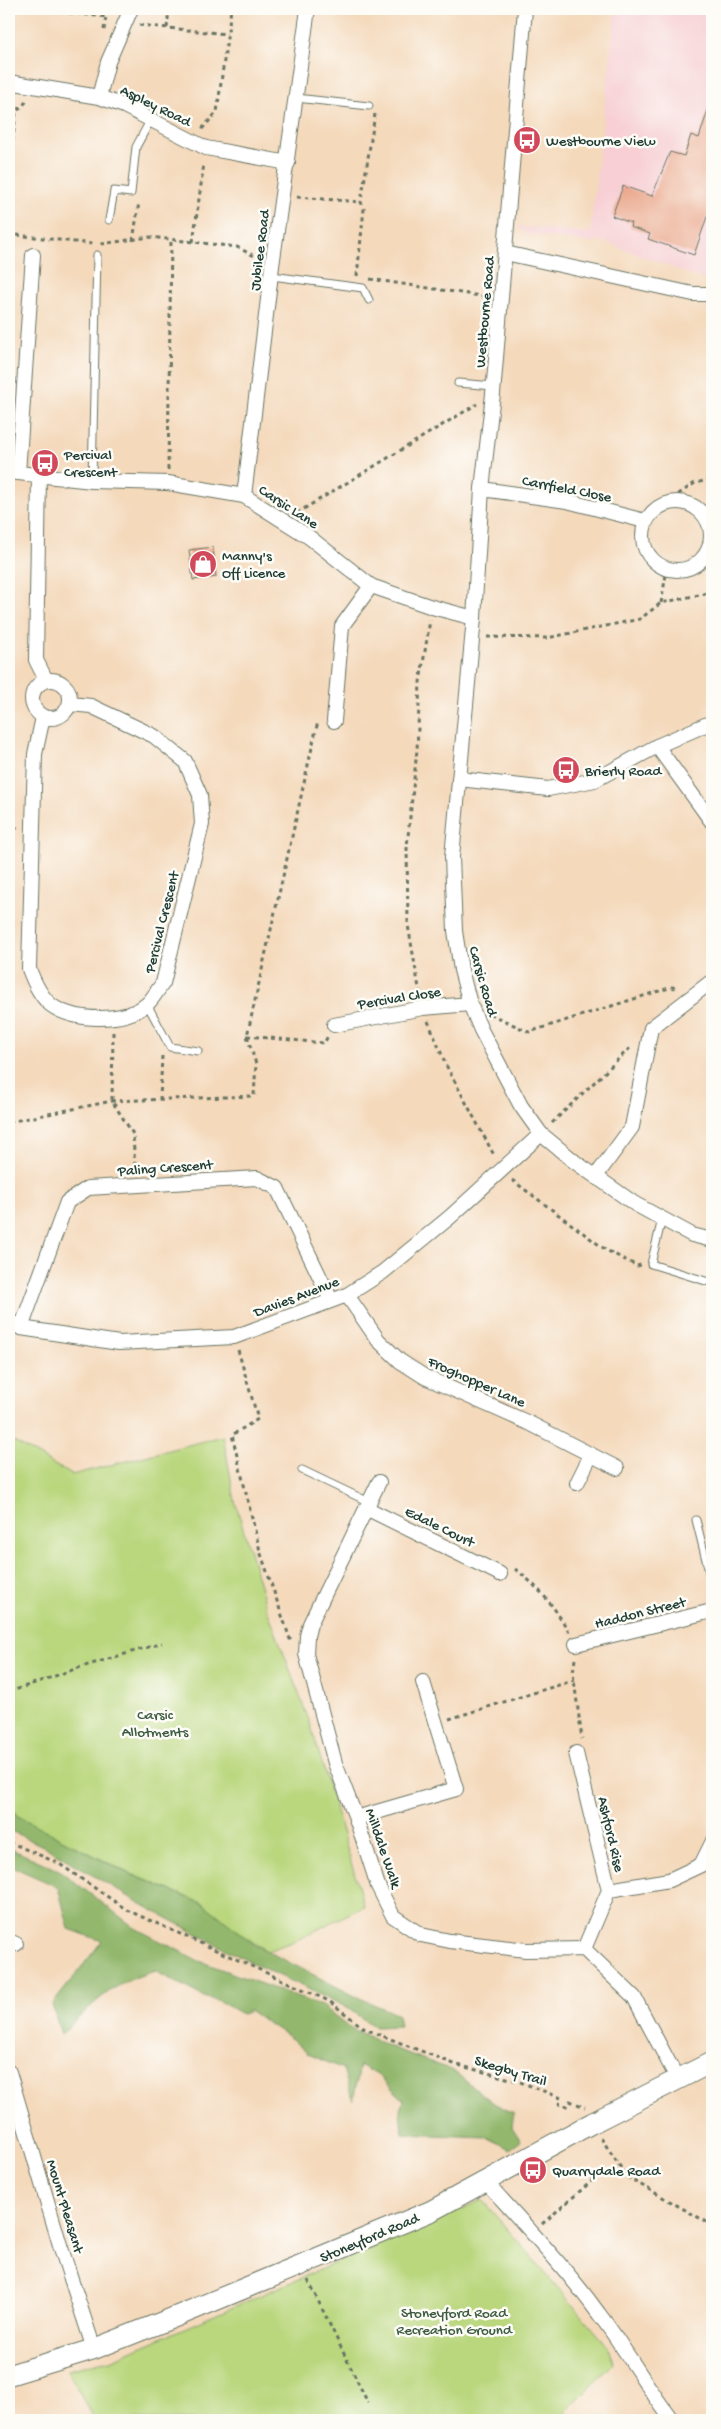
<svg xmlns="http://www.w3.org/2000/svg" width="721" height="2429" viewBox="0 0 721 2429" font-family="'Gochi Hand',sans-serif">
  <rect width="100%" height="100%" fill="#fdfcf7"/>
  <filter id="ink" filterUnits="userSpaceOnUse"><feTurbulence type="fractalNoise" baseFrequency=".02" numOctaves="2"/><feDisplacementMap in="SourceGraphic" scale="10" xChannelSelector="R" yChannelSelector="G"/><feConvolveMatrix kernelMatrix="1 2 1 2 8 2 1 2 1" color-interpolation-filters="sRGB"/></filter>
  <filter id="wash" filterUnits="userSpaceOnUse"><feTurbulence type="fractalNoise" baseFrequency=".0096" numOctaves="4" result="noise"/><feDisplacementMap in="SourceGraphic" scale="20" xChannelSelector="R" yChannelSelector="G"/><feGaussianBlur stdDeviation="1.12" result="paint"/><feColorMatrix in="noise" values="0 0 0 0 0 0 0 0 0 0 0 0 0 0 0 0 0 1.4 0 .05"/><feComposite in="paint" operator="in"/></filter>
  <g filter="url(#wash)">
    <rect width="100%" height="100%" fill="#f4d9bb"/>
    <polygon fill="#f7cfd4" points="616,9 712,9 712,283 603,241 590,243 527,234 516,226 590,233"/>
    <g fill="#bad77e" stroke="#6c8a59">
      <polygon points="223,1436 235,1501 267,1609 311,1726 364,1906 295,1941 267,1951 234,1930 204,1904 124,1871 15,1815 9,1798 9,1439 72,1475"/>
      <polygon points="482,2200 607,2345 614,2363 557,2420 95,2420 67,2370 110,2360"/>
    </g>
    <g fill="#93b86d" stroke="#597a50">
      <polygon points="9,1798 16,1815 125,1872 204,1904 255,1945 353,1995 398,2015 400,2026 375,2027 344,2006 242,1958 143,1905 45,1847 9,1830"/>
      <path d="M9,1848L59,1870L135,1928L199,1961L324,2007L349,2027L390,2047L452,2070L495,2104L514,2113L512,2127L521,2141L510,2149L487,2137L402,2134L400,2109L404,2100L379,2076L360,2065L353,2101L343,2069L308,2054L292,2039L250,2011L242,2014L217,2000L206,1998L155,1971C109,1984 95,2003 61,2034L52,2005L102,1941L69,1929L58,1887L9,1865Z"/>
    </g>
    <g id="blocks">
      <g fill="#eaa589">
        <polygon points="709,107 712,108 712,202 694,255 648,239 650,234 630,227 631,223 612,216 623,186 652,196 670,152 684,156 691,135 699,138"/>
        <polygon points="213,547 216,577 193,580 189,550"/>
      </g>
    </g>
  </g>
  <g filter="url(#ink)">
    <use href="#blocks" fill-opacity="0" stroke="#6a7463" stroke-width="1"/>
    <g fill="none" stroke-linecap="round" stroke-linejoin="round">
      <g stroke="#6a7463" stroke-width="9">
        <g id="lane">
          <polyline points="296,98 369,106"/>
          <polyline points="109,220 114,191 131,193 136,147 151,119"/>
          <polyline points="272,276 363,288 369,300"/>
          <polyline points="458,383 494,386"/>
          <polyline points="92,481 97,255"/>
          <polyline points="147,1004 170,1047 198,1051"/>
          <polyline points="662,1219 651,1264 712,1283"/>
          <polyline points="302,1470 369,1502"/>
          <polyline points="696,1520 712,1584"/>
        </g>
      </g>
      <g stroke="#6a7463" stroke-width="16">
        <g id="street">
          <polyline points="525,9 493,394 482,489 474,618 452,857 455,931 461,970 470,1004 481,1030 521,1106 541,1134 575,1162 635,1204 692,1235 712,1240"/>
          <polyline points="9,82 99,97 124,106 206,148 288,163"/>
          <polyline points="99,97 108,62 131,9"/>
          <polyline points="505,253 693,294 712,294"/>
          <polyline points="9,472 92,481 168,483 244,496 309,537 371,586 432,607 474,618"/>
          <polyline points="18,473 33,255"/>
          <polyline points="39,476 36,660 46,680"/>
          <polyline points="482,489 567,501 645,521"/>
          <polyline points="244,496 272,266 308,9"/>
          <circle cx="677" cy="536" r="34"/>
          <circle cx="51" cy="699" r="19"/>
          <path d="M43,717L35,754L29,969C34,982 40,996 51,1005C73,1022 125,1023 147,1004C153,999 158,989 163,983L202,824L200,795L185,761L154,736L91,706L70,704"/>
          <polyline points="334,721 342,626 371,586"/>
          <polyline points="657,746 712,822"/>
          <polyline points="459,779 548,789 595,780 657,746 712,722"/>
          <polyline points="334,1025 423,1008 470,1004"/>
          <polyline points="596,1176 632,1127 651,1028 712,981"/>
          <polyline points="347,1295 378,1340 400,1361 425,1377 531,1424 617,1468"/>
          <polyline points="9,1321 21,1328 119,1343 234,1337 347,1295 383,1272 450,1217 541,1134"/>
          <polyline points="21,1328 67,1202 88,1188 257,1178 277,1188 331,1300"/>
          <polyline points="379,1482 310,1624 307,1636 306,1654 335,1763 356,1818 378,1886 393,1916 421,1935 450,1941 526,1950 584,1949 634,1997 677,2078"/>
          <polyline points="577,1483 591,1455"/>
          <polyline points="366,1508 500,1574"/>
          <polyline points="576,1644 712,1611"/>
          <polyline points="576,1753 609,1890 584,1949"/>
          <polyline points="356,1818 456,1789 423,1682"/>
          <polyline points="609,1890 669,1880 701,1865 712,1843"/>
          <polyline points="9,1941 16,1944"/>
          <polyline points="9,2072 60,2245 94,2349"/>
          <path d="M485,2181C524,2224 565,2267 599,2314C625,2348 646,2386 672,2420"/>
        </g>
      </g>
      <g stroke="#6a7463" stroke-width="22">
        <polyline id="secondary" points="9,2375 94,2349 175,2317 431,2211 592,2123 712,2062"/>
      </g>
      <g stroke="#6a7463" stroke-width="3" stroke-dasharray="4 4" stroke-linecap="butt">
        <polyline points="37,9 106,17"/>
        <polyline points="139,25 227,34"/>
        <polyline points="167,28 169,9"/>
        <polyline points="104,30 107,9"/>
        <polyline points="202,129 217,112 231,9"/>
        <polyline points="9,173 16,112 29,99"/>
        <polyline points="297,197 361,202"/>
        <polyline points="9,234 92,244"/>
        <polyline points="133,241 139,202"/>
        <polyline points="193,242 204,163"/>
        <polyline points="101,244 150,237 237,247 258,258"/>
        <polyline points="357,276 364,209 361,202 375,114"/>
        <polyline points="370,279 487,297"/>
        <polyline points="168,470 171,239"/>
        <polyline points="665,503 695,483 712,479"/>
        <polyline points="297,513 477,404"/>
        <polyline points="702,559 712,566"/>
        <polyline points="709,562 712,555"/>
        <polyline points="661,603 667,569"/>
        <polyline points="487,637 547,638 640,619 661,603 712,592"/>
        <polyline points="9,828 18,828"/>
        <polyline points="420,994 408,925 407,846 417,750 420,682 430,620"/>
        <polyline points="490,1014 529,1032 672,987 678,989"/>
        <polyline points="428,1021 446,1065 495,1157"/>
        <polyline points="113,1032 112,1101 133,1134 135,1170"/>
        <polyline points="247,1036 324,1043 328,1036"/>
        <polyline points="160,1100 162,1056"/>
        <polyline points="9,1122 112,1101 254,1096 256,1064 247,1036 318,721"/>
        <polyline points="552,1123 632,1046"/>
        <polyline points="512,1180 606,1250 637,1266 641,1265"/>
        <polyline points="238,1350 258,1419 232,1435 260,1551 291,1642"/>
        <path d="M515,1569C539,1587 554,1606 569,1632"/>
        <polyline points="575,1659 573,1673 582,1739"/>
        <polyline points="9,1692 78,1668 162,1643"/>
        <polyline points="449,1719 575,1680"/>
        <polyline points="9,1842 58,1863 127,1910 329,2001 365,2029 454,2064 518,2081 561,2098 559,2104 567,2106 570,2101 585,2107"/>
        <polyline points="601,2138 627,2177"/>
        <polyline points="542,2224 601,2173 627,2177 712,2225"/>
        <polyline points="308,2280 368,2403"/>
      </g>
      <use href="#lane" stroke="#fff" stroke-width="7"/>
      <use href="#street" stroke="#fff" stroke-width="14"/>
      <use href="#secondary" stroke="#fff" stroke-width="20"/>
    </g>
  </g>
  <defs>
    <g id="bus-disc" transform="scale(1.4375)"><circle r="9.5" fill="#d1495b" stroke="#fdfcf7"/><path d="M-5-6H5V4H4V6H2V4H-2V6H-4V4H-5ZM-3.5-4V0h7V-4ZM-3.5 1.2v1.5H-2V1.2ZM2 1.2v1.5H3.5V1.2Z" fill="#fff"/></g>
    <g id="shop-disc" transform="scale(1.4375)"><circle r="9.5" fill="#d1495b" stroke="#fdfcf7"/><path d="M-5-2.5h2.3a2.7 3.5 0 0 1 5.4 0H5L5.5 6h-11ZM-1.5-2.5h3a1.5 2.3 0 0 0-3 0Z" fill="#fff"/></g>
  </defs>
  <g fill-rule="evenodd">
    <use href="#bus-disc" x="527" y="140"/>
    <use href="#bus-disc" x="45" y="463"/>
    <use href="#shop-disc" x="203" y="564"/>
    <use href="#bus-disc" x="566" y="770"/>
    <use href="#bus-disc" x="533" y="2170"/>
  </g>
  <g text-anchor="middle" stroke-width="5" stroke-linejoin="round" paint-order="stroke">
    <g font-size="15" fill="#1f3d34" stroke="#fdfcf7">
      <text transform="translate(156 105) rotate(26)" y="5">Aspley Road</text>
      <text transform="translate(259 250) rotate(-83)" y="5">Jubilee Road</text>
      <text transform="translate(484 312) rotate(-85)" y="5">Westbourne Road</text>
      <text transform="translate(567 488) rotate(11)" y="5">Carrfield Close</text>
      <text transform="translate(289 506) rotate(33)" y="5">Carsic Lane</text>
      <text transform="translate(161 922) rotate(-76)" y="5">Percival Crescent</text>
      <text transform="translate(484 981) rotate(74)" y="5">Carsic Road</text>
      <text transform="translate(399 997) rotate(-9)" y="5">Percival Close</text>
      <text transform="translate(165 1167) rotate(-4)" y="5">Paling Crescent</text>
      <text transform="translate(296 1296) rotate(-21)" y="5">Davies Avenue</text>
      <text transform="translate(477 1381) rotate(24)" y="5">Froghopper Lane</text>
      <text transform="translate(440 1526) rotate(26)" y="5">Edale Court</text>
      <text transform="translate(640 1612) rotate(-14)" y="5">Haddon Street</text>
      <text transform="translate(612 1834) rotate(77)" y="5">Ashford Rise</text>
      <text transform="translate(384 1848) rotate(71)" y="5">Milldale Walk</text>
      <text transform="translate(511 2070) rotate(17)" y="5">Skegby Trail</text>
      <text transform="translate(66 2206) rotate(73)" y="5">Mount Pleasant</text>
      <text transform="translate(369 2237) rotate(-23)" y="5">Stoneyford Road</text>
    </g>
    <g font-size="15" fill="#1f3d34" stroke="#fdfcf7" text-anchor="start">
      <text x="546" y="145">Westbourne View</text>
      <text x="64" y="459">Percival<tspan x="64" dy="17">Crescent</tspan></text>
      <text x="222" y="560">Manny's<tspan x="222" dy="17">Off Licence</tspan></text>
      <text x="585" y="775">Brierly Road</text>
      <text x="552" y="2175">Quarrydale Road</text>
    </g>
    <g font-size="15" fill="#3e5c43" stroke="#fdfcf7">
      <text x="155" y="1719">Carsic<tspan x="155" dy="17">Allotments</tspan></text>
      <text x="454" y="2317">Stoneyford Road<tspan x="454" dy="17">Recreation Ground</tspan></text>
    </g>
  </g>
  <rect width="721" height="2429" fill="none" stroke="#fdfcf7" stroke-width="30"/>
</svg>
